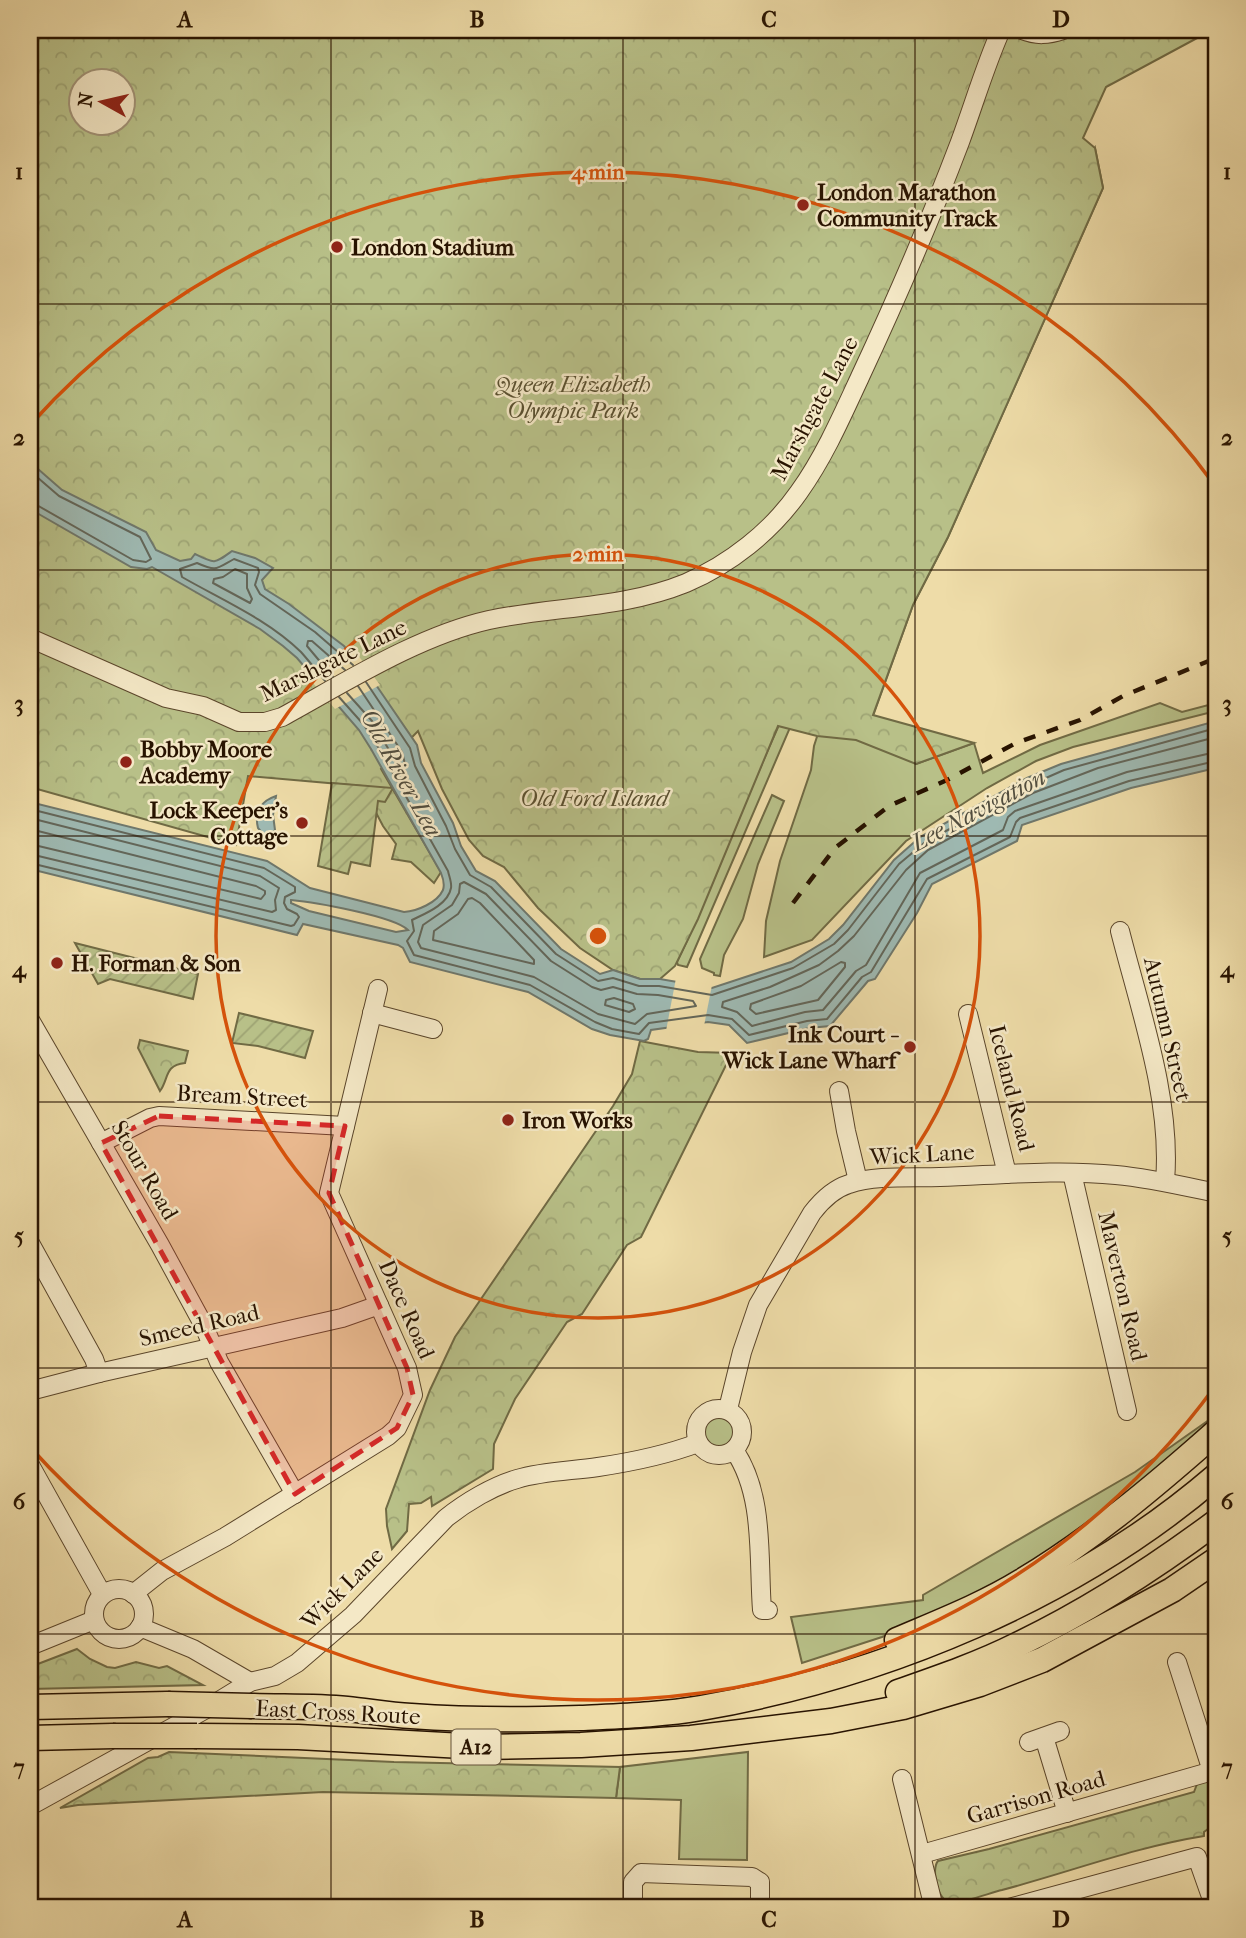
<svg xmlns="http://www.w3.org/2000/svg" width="1246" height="1938" viewBox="0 0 1246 1938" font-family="'IM FELL French Canon',serif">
  <defs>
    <pattern id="forest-crowns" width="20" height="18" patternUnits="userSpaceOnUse" patternTransform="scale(1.75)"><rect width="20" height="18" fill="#b8c088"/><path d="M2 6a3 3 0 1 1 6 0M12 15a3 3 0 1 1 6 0" fill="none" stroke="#9ea474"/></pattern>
    <pattern id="garden-furrows" width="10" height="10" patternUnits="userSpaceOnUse" patternTransform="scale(1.75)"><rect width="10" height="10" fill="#b8c088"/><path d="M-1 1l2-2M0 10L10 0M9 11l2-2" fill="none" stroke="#9ea474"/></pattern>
  </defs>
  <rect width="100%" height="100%" fill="#eedca8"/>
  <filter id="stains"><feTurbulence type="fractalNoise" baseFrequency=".00286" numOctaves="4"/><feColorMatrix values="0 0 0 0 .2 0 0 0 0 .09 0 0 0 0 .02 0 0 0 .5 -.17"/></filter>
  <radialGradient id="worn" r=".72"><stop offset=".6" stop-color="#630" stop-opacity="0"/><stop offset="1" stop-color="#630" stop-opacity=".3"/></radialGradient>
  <g fill="#b8c088" stroke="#706a44" stroke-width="2">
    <polygon points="1095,148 1103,188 948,537 913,605 873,716 916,764 974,743 983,773 1040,745 1160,703 1182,712 1216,703 1216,711 1073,747 1036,761 987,788 906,841 812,940 764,957 766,921 780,861 811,770 814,746 823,718"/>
    <path d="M792,697L801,702L687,967L678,965L677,962C719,875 750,784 792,697Z"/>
    <polygon points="772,795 784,801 758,864 743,919 724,955 720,976 714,975 714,973 702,968 700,959"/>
    <polygon points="1216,1415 1142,1482 1062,1545 992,1586 926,1619 882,1637 802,1663 791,1617 923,1600 923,1595 1135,1472"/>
    <circle cx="718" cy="1432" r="16"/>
    <polygon points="748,1752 747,1860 679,1859 681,1800 616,1798 620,1767"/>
  </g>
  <g fill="url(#forest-crowns)" stroke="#706a44" stroke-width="2" fill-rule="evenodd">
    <path d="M30,30H1212L1106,87L1083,138L1095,148L1103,188L948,537L913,605L873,715L974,743L916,764L856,740L817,736L778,726L698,919L675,966L660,979H640L613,970L580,948L538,908L504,867L483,856L469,840L442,789L418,731L381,769L441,872L434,883L411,862L392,859L396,844L383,826L362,786L248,776L236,845L30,787ZM80,80H122V122H80Z"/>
    <path d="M140,1040L188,1051L185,1063C164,1065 169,1079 160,1091L138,1048Z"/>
    <polygon points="640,1041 698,1052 732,1053 641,1237 627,1245 582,1314 567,1322 515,1399 494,1444 493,1469 432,1506 431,1497 421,1503 409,1504 407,1531 392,1549 387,1526 386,1509 430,1390 455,1337 613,1106 632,1074"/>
    <polygon points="77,1649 90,1659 107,1667 115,1668 136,1662 159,1668 167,1666 203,1685 30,1689 30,1667"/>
    <polygon points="169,1752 394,1762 620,1767 616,1798 323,1792 78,1805 60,1808 148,1758 158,1757"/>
    <path d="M1216,1778V1823L1204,1832V1836C1135,1847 1070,1872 1002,1890C989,1893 962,1904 950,1902C937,1900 931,1869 938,1861L989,1849L1194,1792L1197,1784Z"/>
  </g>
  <g fill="url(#garden-furrows)" stroke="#706a44" stroke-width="2">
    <polygon points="332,783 393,788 385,802 378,801 370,866 351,862 348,874 318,866"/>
    <polygon points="75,943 198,974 193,999 110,979 98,984"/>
    <polygon points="239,1013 313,1031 305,1058 258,1046 232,1043"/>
  </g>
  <g fill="#9eb9b2" stroke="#6f776b" stroke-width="2" fill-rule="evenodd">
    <path d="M30,462L62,490L146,532L156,550L180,561L191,559L195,554C215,564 214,564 232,551L255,558L273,568L262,580L265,589L289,604L344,646L372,679L417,745L421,763L453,823L461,846L476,871L495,881L561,949L600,974L613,970L640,979H660L712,988L791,962L829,939L843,925L894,860L920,837L1027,778L1061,764L1216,721V768L1131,788L1022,825L1017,841L932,884L917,913L875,979L868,981L830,1026L809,1028L747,1043L729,1025L708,1022L651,1030L648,1039L644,1041L610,1035L592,1029L528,992L410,962L403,948L398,945L303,924L297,935L30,869V802L267,861L310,888L404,912C417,911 437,903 443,890C445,884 443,878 441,873L371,749L359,730L297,658L283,646L260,629L152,567L147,569L131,567L30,509ZM291,900C313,902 394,916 408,930L396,932L309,911L291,903Z"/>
    <path d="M276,796L273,815L275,830L270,835H264L258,828C254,812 261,801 276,796Z"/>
  </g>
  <g fill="#eedca8">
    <polygon points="355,651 380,685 335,709 307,676"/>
    <polygon points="676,978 712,985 704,1026 666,1031"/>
  </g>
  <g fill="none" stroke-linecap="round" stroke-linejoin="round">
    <g stroke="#636659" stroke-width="2">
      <polyline points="30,471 59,496 140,537 151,559 146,562 133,560 35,504 30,503"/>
      <polygon points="235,569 247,574 247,588 252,599 250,603 213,583 214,579 223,577"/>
      <polyline points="333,677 307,646 308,641 312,641 345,670"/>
      <path d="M325,681C317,671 309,661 301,652C267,619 222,600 182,577L180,569L197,563C217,572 216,569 234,559L258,568L259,572L255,585L260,594L315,632L353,665"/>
      <polyline points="366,682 410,748 415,766 446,826 455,849 470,875 491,887 556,954 598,981 613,978 639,986 659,986 712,995 793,968 834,944 848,930 899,864 924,843 1030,785 1064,770 1216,728"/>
      <polyline points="347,693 372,721 399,767 403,768 405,764 402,752 358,686"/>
      <path d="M339,697L364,725L377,745L448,871C449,876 452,883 451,888C448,905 424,914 412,920L414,931L407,941L414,955L530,985L595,1022L612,1029L639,1034L649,1023L708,1015L732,1019L749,1035L807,1021L827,1019L862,977L871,972L927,879L1010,837L1016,822L1020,818L1129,781L1216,761"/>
      <polyline points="1216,737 1098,768 1033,793 928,850 906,870 854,936 838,951 819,965 770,987 723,1002 722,1007 737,1012 752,1026 805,1012 823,1010 856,971 866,965 920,873 1003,830 1008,817 1015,811 1127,772 1216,752"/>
      <polyline points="30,809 264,868 295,887 295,892 285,897 284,903 287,909 297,914 299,917 294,925 291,926 30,863"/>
      <polyline points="30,818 260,876 279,888 275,900 276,910 272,912 30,854"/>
      <polyline points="30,829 256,886 265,891 265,894 261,899 30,844"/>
      <polygon points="464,882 486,894 551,961 592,987 601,990 613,987 637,994 658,995 693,1001 696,1006 647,1014 635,1024 598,1014 534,977 421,948 418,942 423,925 452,905 459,893 460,884"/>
      <polygon points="472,898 480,903 534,960 534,964 433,940 434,931 458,914 468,899"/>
      <polygon points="841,962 845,963 845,967 818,1000 756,1014 750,1009 751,1004 801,986"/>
      <polygon points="614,998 633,1004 635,1009 629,1012 605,1005 606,1000"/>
    </g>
    <g stroke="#5a452a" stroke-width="20">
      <g id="minor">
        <path d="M1022,30C1037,36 1048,35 1063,30"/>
        <path d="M30,638L166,698L203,706L239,722H265L282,717C346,682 418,636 489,620C555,606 622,609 686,583C730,564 771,532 799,492C824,457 842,416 860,377C896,300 930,221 960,142C974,104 985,66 1001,30"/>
        <path d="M1120,931C1140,1010 1172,1100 1165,1181"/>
        <polyline points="372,1013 433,1029"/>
        <polyline points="968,1014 1007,1174"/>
        <polyline points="30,1020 160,1245 204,1326 219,1362 295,1494"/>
        <polyline points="839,1091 846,1131 858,1181"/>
        <polyline points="101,1143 150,1118 159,1116 345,1126"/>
        <polyline points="1072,1173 1127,1411"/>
        <polyline points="30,1243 94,1359 99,1373"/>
        <polyline points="30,1391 99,1373 342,1318 379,1305"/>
        <circle cx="719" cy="1432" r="23"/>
        <path d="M728,1409L742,1352L758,1305L812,1213C822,1200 833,1189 849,1184C875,1175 913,1178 940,1177C998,1175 1058,1169 1116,1175C1150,1178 1183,1186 1216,1193"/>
        <path d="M734,1450C765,1495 758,1558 762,1610H768"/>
        <polyline points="30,1465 102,1594"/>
        <circle cx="119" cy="1614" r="25"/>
        <polyline points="133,1594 162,1571 225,1537 388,1436 397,1428 413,1395 407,1368 329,1193 378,989"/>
        <polyline points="140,1627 193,1649 250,1682"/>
        <polyline points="30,1646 94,1620"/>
        <polyline points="1177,1662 1212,1771"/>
        <polyline points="1044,1737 1067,1813"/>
        <polyline points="1029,1742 1060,1731"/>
        <polyline points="902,1779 934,1908"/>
        <path d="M30,1806L206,1709L250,1682L275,1676L297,1663L353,1615L446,1518C466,1502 493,1486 517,1479C543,1471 571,1471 598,1467C632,1462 666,1455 698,1443"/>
        <polyline points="922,1854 1216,1770"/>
        <polyline points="633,1908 633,1882 641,1873 752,1877 760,1882 760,1908"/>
        <polyline points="1009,1908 1197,1857 1215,1908"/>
      </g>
    </g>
    <g stroke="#281300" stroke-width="27">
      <g id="highway">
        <path d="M897,1640C939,1622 983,1605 1022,1581C1092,1539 1155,1486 1216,1432"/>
        <path d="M898,1692C938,1678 979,1664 1017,1645C1088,1611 1153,1569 1216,1522"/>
        <path d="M252,1706C284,1707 316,1706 347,1709C368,1711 389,1715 411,1716C466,1720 524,1720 580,1718C620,1716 661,1715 701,1708C885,1676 1074,1598 1216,1476"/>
        <polyline points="30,1707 168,1704"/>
        <polyline points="197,1736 298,1737 481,1747 581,1745 691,1738 831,1721 903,1707 980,1684 1042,1660 1172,1590 1216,1560"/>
        <polyline points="30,1738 113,1736"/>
      </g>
    </g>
    <use href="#minor" stroke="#f4e8c6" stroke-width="18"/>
    <use href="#highway" stroke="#eedca8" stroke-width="24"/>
    <polyline stroke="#281300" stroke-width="4.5" stroke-dasharray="12 12" stroke-linecap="butt" points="793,903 835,848 889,806 947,780 1016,743 1080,720 1123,696 1216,658"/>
    <g stroke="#281300" stroke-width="27" stroke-linecap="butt">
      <g id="highway-bridge">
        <polyline points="168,1704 252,1706"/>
        <polyline points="113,1736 197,1736"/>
      </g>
    </g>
    <use href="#highway-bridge" stroke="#eedca8" stroke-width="24"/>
  </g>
  <path fill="#d62828" fill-opacity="0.2" stroke="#d62828" stroke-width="5" stroke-dasharray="14 9" stroke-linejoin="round" d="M159,1116L345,1126L329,1193L407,1368L413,1395L397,1428L295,1494L101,1143Z"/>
  <path fill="none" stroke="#281300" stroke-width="2" stroke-opacity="0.55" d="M331,30V1908M623,30V1908M915,30V1908M30,304H1216M30,570H1216M30,836H1216M30,1102H1216M30,1368H1216M30,1634H1216"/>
  <g fill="none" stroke="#d5520b" stroke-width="3.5">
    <circle cx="598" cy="936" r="382"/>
    <path d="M1216 1385A764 764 0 0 1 30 1447M30 425A764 764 0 0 1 1216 487"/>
  </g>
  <g fill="#8f2418" stroke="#f4e8c6" stroke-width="2.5">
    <circle cx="803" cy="205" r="7"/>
    <circle cx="337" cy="247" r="7"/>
    <circle cx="126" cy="762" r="7"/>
    <circle cx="302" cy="823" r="7"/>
    <circle cx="57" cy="963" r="7"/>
    <circle cx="910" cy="1047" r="7"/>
    <circle cx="508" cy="1120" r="7"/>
  </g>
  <g text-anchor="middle" stroke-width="5" stroke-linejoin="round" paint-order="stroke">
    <rect fill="#f4e8c6" stroke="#65533b" stroke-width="2" x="451.5" y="1729.5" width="49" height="35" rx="5"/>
    <g font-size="21" font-weight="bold" fill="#281300">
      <text x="476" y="1754">A12</text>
    </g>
    <g font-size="23" font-weight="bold" fill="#281300" stroke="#f4e8c6" text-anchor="start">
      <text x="817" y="200">London Marathon<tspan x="817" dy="26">Community Track</tspan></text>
      <text x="351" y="255">London Stadium</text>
      <text x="140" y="757">Bobby Moore<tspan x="140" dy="26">Academy</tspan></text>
      <text x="288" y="818" text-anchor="end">Lock Keeper's<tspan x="288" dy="26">Cottage</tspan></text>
      <text x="71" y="971">H. Forman &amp; Son</text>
      <text x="896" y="1042" text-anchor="end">Ink Court -<tspan x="896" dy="26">Wick Lane Wharf</tspan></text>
      <text x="522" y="1128">Iron Works</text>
    </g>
    <g font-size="23" font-style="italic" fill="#5a5030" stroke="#f4e8c6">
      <text x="573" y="392">Queen Elizabeth<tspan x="573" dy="26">Olympic Park</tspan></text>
      <text x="594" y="806">Old Ford Island</text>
    </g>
    <g font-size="23" fill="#281300" stroke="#f4e8c6">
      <text transform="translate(814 408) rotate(-62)" y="8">Marshgate Lane</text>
      <text transform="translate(333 660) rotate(-26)" y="8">Marshgate Lane</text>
      <text transform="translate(1168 1029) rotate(77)" y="8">Autumn Street</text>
      <text transform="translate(1012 1088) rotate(76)" y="8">Iceland Road</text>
      <text transform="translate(242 1096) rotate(3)" y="8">Bream Street</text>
      <text transform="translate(922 1154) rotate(-3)" y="8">Wick Lane</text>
      <text transform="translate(145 1170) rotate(60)" y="8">Stour Road</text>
      <text transform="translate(1123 1286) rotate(77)" y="8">Maverton Road</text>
      <text transform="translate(407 1309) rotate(66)" y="8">Dace Road</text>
      <text transform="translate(199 1325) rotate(-13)" y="8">Smeed Road</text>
      <text transform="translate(342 1588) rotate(-45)" y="8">Wick Lane</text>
      <text transform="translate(338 1712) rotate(3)" y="8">East Cross Route</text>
      <text transform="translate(1036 1797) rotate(-16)" y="8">Garrison Road</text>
    </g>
    <g font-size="24" font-style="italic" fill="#514d3e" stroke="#f4e8c6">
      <text transform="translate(401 773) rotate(61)" y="8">Old River Lea</text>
      <text transform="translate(978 810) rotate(-28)" y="8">Lee Navigation</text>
    </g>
  </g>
  <circle cx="598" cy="936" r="10" fill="#d5520b" stroke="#f4e8c6" stroke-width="3.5"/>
  <g font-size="21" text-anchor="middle" font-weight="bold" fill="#d5520b" stroke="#f4e8c6" stroke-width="5" stroke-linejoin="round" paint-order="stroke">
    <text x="598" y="179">4 min</text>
    <text x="598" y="561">2 min</text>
  </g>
  <rect width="1246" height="1938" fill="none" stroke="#eedca8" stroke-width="77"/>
  <g transform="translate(102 102) rotate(278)"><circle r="33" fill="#f4e8c6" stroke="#a29377" stroke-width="2"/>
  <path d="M0-5L12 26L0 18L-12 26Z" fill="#8f2418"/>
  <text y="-10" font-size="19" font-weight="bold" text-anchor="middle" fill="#281300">N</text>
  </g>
  <rect x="38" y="38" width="1170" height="1861" fill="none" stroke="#281300" stroke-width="2.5"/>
  <g font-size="23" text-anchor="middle" font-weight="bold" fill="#281300">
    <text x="185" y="27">A</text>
    <text x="477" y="27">B</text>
    <text x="769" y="27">C</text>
    <text x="1061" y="27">D</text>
    <text x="19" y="179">1</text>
    <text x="1227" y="179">1</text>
    <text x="19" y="445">2</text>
    <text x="1227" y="445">2</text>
    <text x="19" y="711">3</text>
    <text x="1227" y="711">3</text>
    <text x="19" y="977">4</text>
    <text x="1227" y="977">4</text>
    <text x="19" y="1243">5</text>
    <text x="1227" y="1243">5</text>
    <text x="19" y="1509">6</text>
    <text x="1227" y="1509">6</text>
    <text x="19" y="1775">7</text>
    <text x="1227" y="1775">7</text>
    <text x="185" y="1927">A</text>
    <text x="477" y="1927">B</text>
    <text x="769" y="1927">C</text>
    <text x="1061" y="1927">D</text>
  </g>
  <rect width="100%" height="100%" filter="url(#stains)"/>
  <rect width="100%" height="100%" fill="url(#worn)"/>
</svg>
